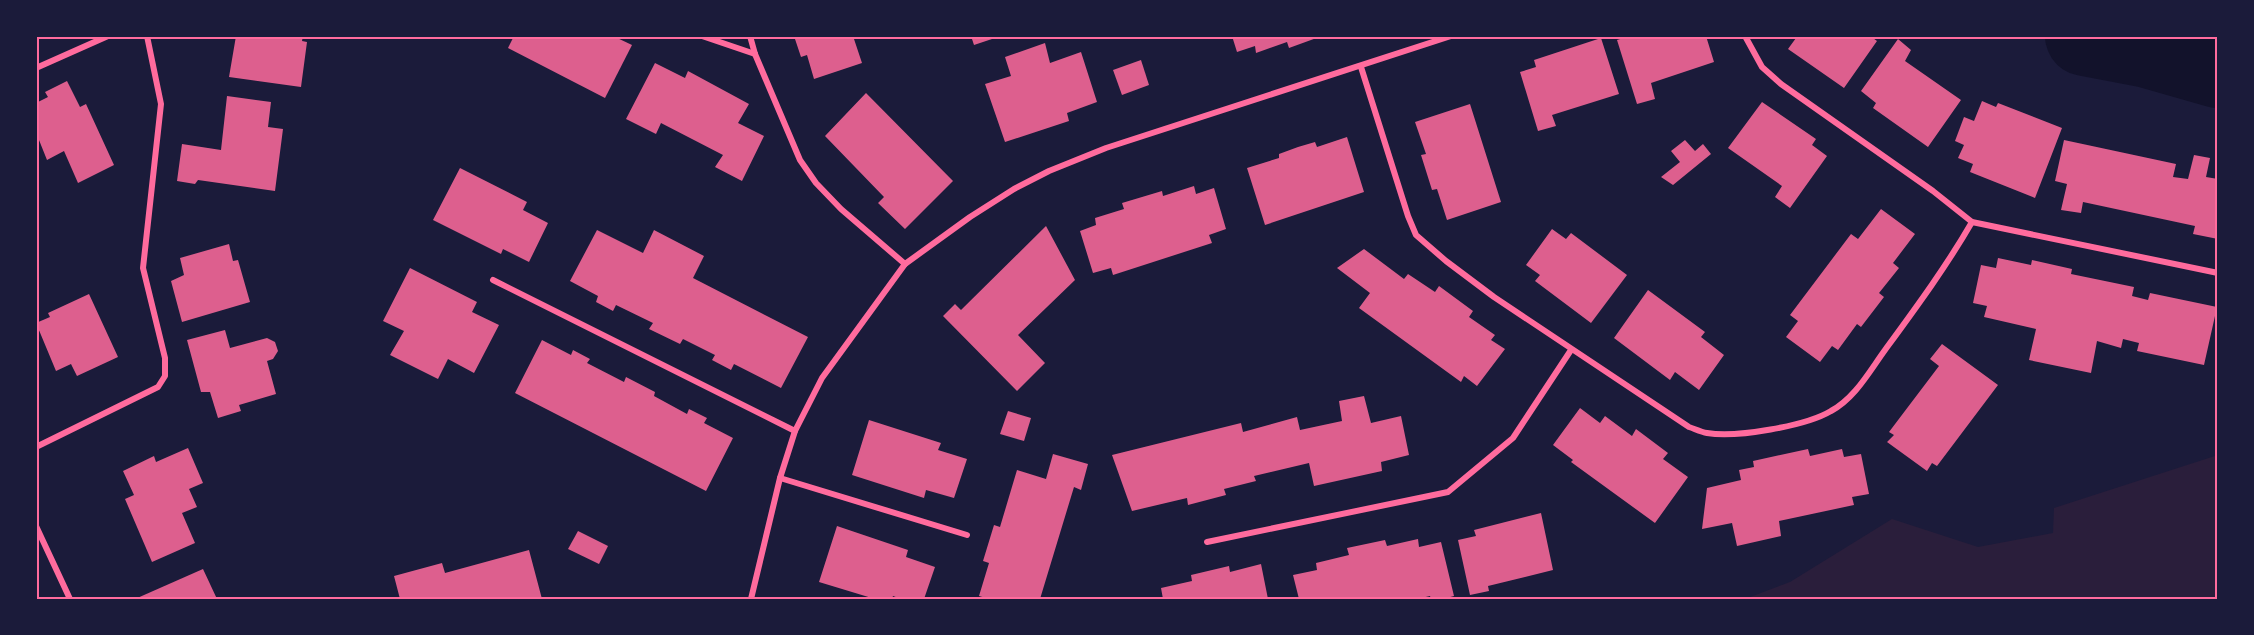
<svg xmlns="http://www.w3.org/2000/svg" width="2254" height="635" viewBox="0 0 2254 635" font-family="'PT Serif',serif">
  <rect width="100%" height="100%" fill="#1b1b3a"/>
  <polygon fill="#2a1e3b" points="2218,455 2218,599 1745,599 1790,582 1892,519 1978,547 2053,533 2054,508"/>
  <g fill="none" stroke-linecap="round" stroke-linejoin="round">
    <polyline stroke="#12122b" stroke-width="80" points="2085,36 2148,48 2218,68"/>
  </g>
  <g fill="#dd5f8e">
    <polygon points="236,36 303,36 302,41 307,42 301,87 229,77"/>
    <polygon points="514,36 613,36 632,45 605,98 508,48"/>
    <polygon points="794,36 858,36 858,38 854,39 862,63 814,79 807,55 801,57"/>
    <polygon points="971,36 1001,36 974,45"/>
    <polygon points="1232,36 1322,36 1289,48 1287,42 1256,53 1255,46 1237,52"/>
    <polygon points="1630,36 1706,36 1714,62 1651,83 1655,99 1637,104 1617,40"/>
    <polygon points="1793,36 1870,36 1877,41 1844,88 1788,49 1796,38"/>
    <polygon points="1601,38 1619,94 1552,115 1556,126 1538,131 1520,72 1536,67 1534,60"/>
    <polygon points="1898,39 1911,50 1905,61 1961,100 1928,147 1873,108 1876,103 1861,91"/>
    <polygon points="1045,43 1050,63 1081,52 1097,102 1067,113 1069,121 1005,142 985,84 1011,76 1005,57"/>
    <polygon points="1141,60 1149,85 1122,95 1113,70"/>
    <polygon points="655,63 685,78 688,71 749,104 738,123 764,136 742,181 715,167 723,155 661,123 656,134 626,119"/>
    <polygon points="67,81 80,107 86,104 114,165 78,183 64,151 47,160 39,140 36,142 36,103 48,97 45,92"/>
    <polygon points="866,93 953,181 905,229 878,203 884,197 825,136"/>
    <polygon points="227,96 271,102 268,127 283,129 275,191 198,180 195,184 177,181 182,144 221,150"/>
    <polygon points="1982,101 1996,107 1998,103 2062,128 2035,198 1970,172 1973,164 1958,158 1964,145 1955,141 1964,117 1974,121"/>
    <polygon points="1762,102 1816,139 1812,145 1827,156 1790,208 1775,197 1782,186 1728,148"/>
    <polygon points="1470,104 1501,202 1447,220 1437,189 1432,190 1421,155 1426,154 1415,122"/>
    <polygon points="1347,137 1364,192 1265,225 1247,168 1279,158 1279,154 1298,147 1315,142 1317,147"/>
    <polygon points="1685,140 1695,151 1703,144 1711,154 1673,185 1661,177 1680,162 1671,151"/>
    <polygon points="2064,140 2176,164 2173,177 2188,179 2194,155 2210,158 2206,177 2218,179 2218,239 2193,234 2195,226 2083,202 2081,213 2061,210 2067,184 2055,181"/>
    <polygon points="460,168 527,202 523,210 548,223 529,262 503,249 501,254 433,220"/>
    <polygon points="1194,186 1196,194 1214,188 1226,229 1209,235 1212,243 1113,275 1111,268 1093,273 1080,231 1096,225 1095,218 1124,209 1122,203 1162,191 1163,196"/>
    <polygon points="1881,209 1915,234 1893,263 1899,268 1879,293 1884,297 1861,327 1857,324 1838,350 1832,346 1820,362 1786,337 1798,321 1790,315 1851,234 1858,239"/>
    <polygon points="1046,226 1075,280 1018,335 1045,363 1017,391 943,316 955,304 961,310"/>
    <polygon points="1552,229 1566,239 1571,233 1627,275 1591,323 1535,281 1540,275 1526,265"/>
    <polygon points="597,230 643,253 654,230 704,256 693,278 808,337 781,388 734,364 731,370 712,360 715,355 683,339 680,344 649,329 653,323 616,305 613,311 596,302 598,296 570,281"/>
    <polygon points="229,244 233,261 238,260 250,302 182,322 171,281 184,275 180,258"/>
    <polygon points="1364,249 1404,279 1408,274 1435,292 1439,286 1473,311 1469,317 1495,335 1491,340 1505,349 1477,386 1464,376 1461,382 1359,308 1370,293 1337,268"/>
    <polygon points="1998,258 2031,265 2032,260 2072,269 2071,274 2134,287 2132,296 2148,300 2150,293 2217,307 2204,365 2137,351 2139,343 2123,339 2121,348 2097,341 2091,373 2029,360 2036,329 1984,317 1987,306 1973,303 1981,265 1996,268"/>
    <polygon points="410,268 477,302 472,312 499,325 474,373 448,359 438,379 390,355 404,331 383,321"/>
    <polygon points="1648,290 1705,332 1701,337 1724,355 1699,390 1675,372 1670,380 1614,338"/>
    <polygon points="89,294 118,357 77,376 71,364 56,371 36,323 50,317 48,313"/>
    <polygon points="225,330 230,348 267,338 275,342 278,351 273,359 267,361 276,394 239,405 241,411 218,418 210,392 201,392 187,340"/>
    <polygon points="542,340 571,355 573,350 590,359 587,363 624,382 626,377 655,392 654,396 687,414 689,409 707,418 704,423 733,438 706,491 515,393"/>
    <polygon points="1942,344 1998,385 1937,466 1932,463 1927,471 1887,442 1894,435 1889,432 1939,366 1930,359"/>
    <polygon points="1364,396 1371,423 1401,416 1409,455 1381,462 1382,471 1314,486 1309,463 1254,476 1256,481 1224,489 1226,495 1188,505 1187,498 1132,511 1112,455 1241,423 1243,432 1297,417 1300,430 1342,421 1339,401"/>
    <polygon points="1580,408 1600,423 1605,416 1632,436 1636,429 1668,453 1663,459 1688,477 1655,523 1571,462 1573,460 1553,445"/>
    <polygon points="1008,411 1031,418 1024,441 1000,434"/>
    <polygon points="869,420 941,443 938,450 967,459 954,498 926,490 924,498 852,475"/>
    <polygon points="188,448 203,483 189,489 197,507 182,513 195,543 152,562 125,499 134,495 123,471 154,456 156,462"/>
    <polygon points="1808,449 1810,456 1842,449 1844,457 1861,454 1869,494 1852,497 1854,505 1779,521 1781,536 1737,546 1732,523 1702,529 1707,488 1741,480 1739,470 1754,467 1753,461"/>
    <polygon points="1053,454 1088,464 1081,490 1074,487 1040,599 989,599 979,596 989,563 983,561 994,525 1000,527 1017,470 1046,479"/>
    <polygon points="1541,513 1553,570 1488,586 1489,591 1470,595 1458,540 1476,536 1474,530"/>
    <polygon points="837,526 908,550 906,557 935,567 924,599 901,599 893,596 892,599 875,599 819,582"/>
    <polygon points="578,531 608,546 599,564 568,549"/>
    <polygon points="1418,539 1419,547 1441,542 1454,596 1443,599 1431,599 1430,596 1417,599 1299,599 1293,575 1317,570 1316,563 1349,555 1347,548 1385,540 1387,546"/>
    <polygon points="529,550 542,599 400,599 394,576 442,563 445,573"/>
    <polygon points="1261,564 1268,599 1163,599 1161,588 1192,581 1191,575 1229,566 1230,572"/>
    <polygon points="203,569 217,599 135,599"/>
  </g>
  <g fill="none" stroke-linecap="round" stroke-linejoin="round">
    <g stroke="#ff6b9d" stroke-width="6">
      <polyline points="702,36 755,54"/>
      <polyline points="750,36 755,54 800,160 816,183 841,209 905,264"/>
      <polyline points="1745,36 1762,67 1781,84 1933,191 1972,222 2218,273"/>
      <path d="M1361,67L1408,216L1416,235L1446,261L1494,297L1689,427C1695,429 1701,432 1707,433C1736,438 1806,426 1831,411C1855,398 1869,372 1885,350C1915,309 1946,267 1972,222"/>
      <polyline points="36,68 108,36"/>
      <polyline points="493,280 795,431"/>
      <polyline points="36,447 158,387 165,376 165,358 143,268 161,104 147,36"/>
      <polyline points="780,478 967,535"/>
      <polyline points="36,526 70,599"/>
      <polyline points="1207,542 1448,492 1513,438 1571,350"/>
      <polyline points="751,599 780,478 795,431 822,378 905,264 970,217 1014,189 1049,171 1106,148 1451,36"/>
    </g>
  </g>
  <rect width="2254" height="635" fill="none" stroke="#1b1b3a" stroke-width="75"/>
  <rect x="38" y="38" width="2178" height="560" fill="none" stroke="#ff6b9d" stroke-width="2"/>
</svg>
